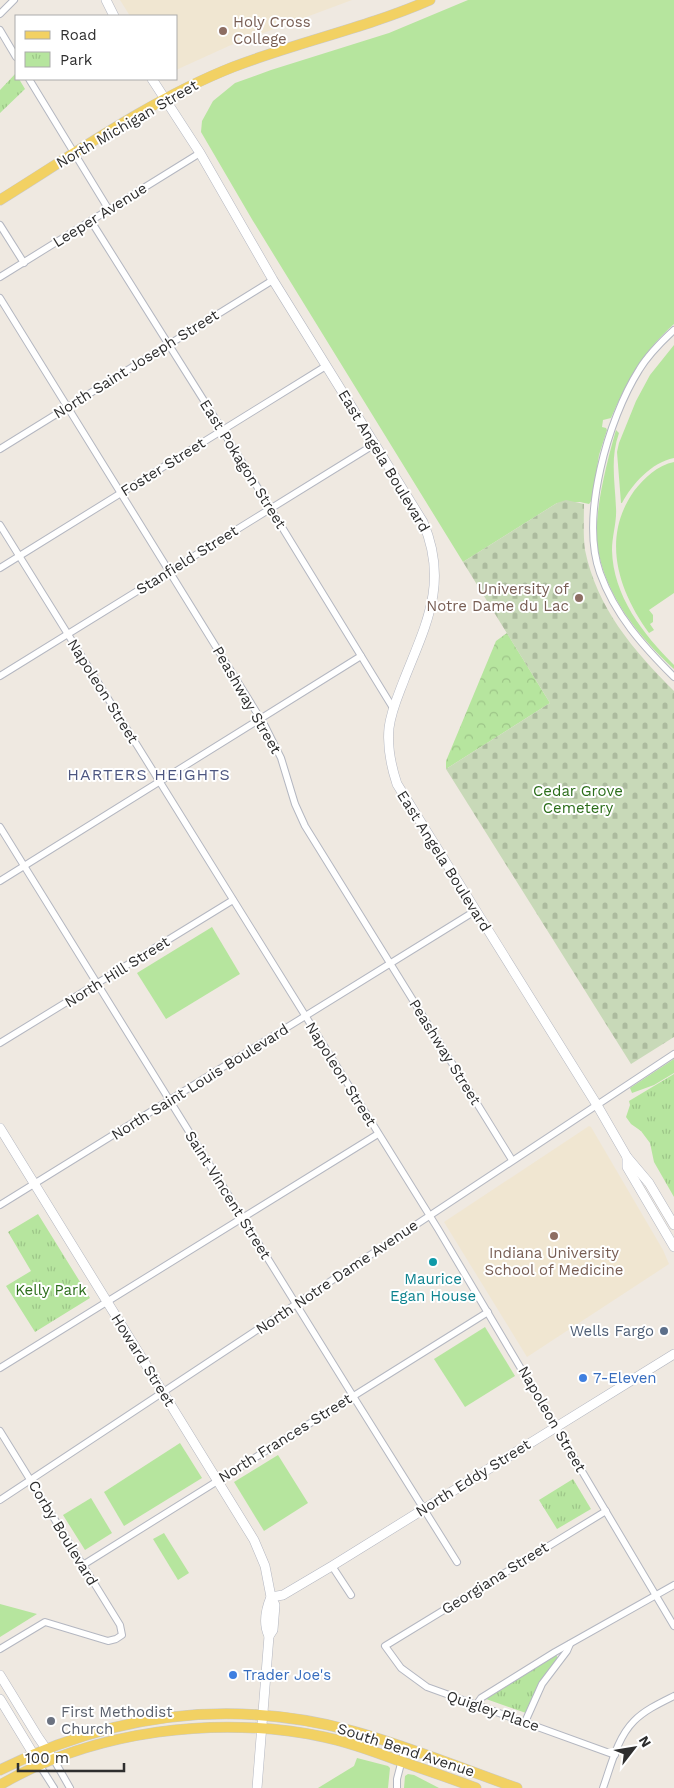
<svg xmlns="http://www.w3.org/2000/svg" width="674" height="1788" viewBox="0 0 674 1788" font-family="'Work Sans',sans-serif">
  <defs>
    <pattern id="forest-crowns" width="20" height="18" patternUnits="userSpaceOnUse" patternTransform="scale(1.25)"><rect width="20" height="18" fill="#b6e59e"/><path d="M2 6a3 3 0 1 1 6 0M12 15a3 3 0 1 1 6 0" fill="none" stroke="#9dc588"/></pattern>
    <pattern id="cemetery-stones" width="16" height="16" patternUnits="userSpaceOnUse" patternTransform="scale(1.25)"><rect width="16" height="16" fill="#c8d9b8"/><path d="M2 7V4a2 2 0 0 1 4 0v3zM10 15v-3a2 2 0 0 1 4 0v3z" fill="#acbb9e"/></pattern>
    <pattern id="park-tufts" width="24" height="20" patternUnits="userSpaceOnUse" patternTransform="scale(1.25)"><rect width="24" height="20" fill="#b6e59e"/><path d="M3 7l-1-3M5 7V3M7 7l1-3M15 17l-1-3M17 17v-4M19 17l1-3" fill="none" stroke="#9dc588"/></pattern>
  </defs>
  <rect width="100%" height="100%" fill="#efe9e1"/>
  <g fill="#f0e6d1">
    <polygon points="120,0 352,0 231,45 176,70 176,16 130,16"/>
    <polygon points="589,1126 591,1127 663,1250 669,1264 527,1357 444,1222"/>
  </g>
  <g fill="#b6e59e">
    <path d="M468,0H674V324C641,354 629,378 611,418L603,420L602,427L606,428L607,430L599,455L592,500L589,504L580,502L557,503L463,562L253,221L201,132L202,121L213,101L235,83L271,70L389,33Z"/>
    <path d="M674,345V458C651,463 633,483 622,503H621L617,452L619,443L636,401L650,375Z"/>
    <path d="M616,430L619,433C610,458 615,482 616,508C617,522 612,536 612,550C613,596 643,634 674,665V669C638,636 604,594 597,544C594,512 607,461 616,430Z"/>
    <path d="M674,462V593L649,610L653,615V622L650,624L654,630L649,633C618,590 601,538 634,491C644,478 658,465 674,462Z"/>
    <polygon points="212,927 240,974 166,1019 137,973"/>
    <polygon points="674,1059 674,1073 654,1085 632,1093 630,1088"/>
    <polygon points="485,1327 515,1376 465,1407 434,1359"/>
    <polygon points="180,1443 202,1478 124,1526 104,1492"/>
    <polygon points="278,1455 308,1503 264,1531 234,1482"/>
    <polygon points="91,1498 112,1533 85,1550 63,1515"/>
    <polygon points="164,1533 189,1573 178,1580 153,1539"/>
    <polygon points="0,1604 37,1614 0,1637"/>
    <polygon points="357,1758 388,1766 390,1768 388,1788 318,1788 354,1766"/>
    <polygon points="408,1774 414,1775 439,1788 404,1788 405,1776"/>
  </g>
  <polygon fill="url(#forest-crowns)" points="507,633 550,703 446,769 446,761 496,641"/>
  <path fill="url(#cemetery-stones)" d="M566,500L584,504C584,518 583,535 585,550C597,608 633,650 674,691V1037L631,1064L446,769L550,703L463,562L557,503Z"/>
  <g fill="url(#park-tufts)">
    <polygon points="16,73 16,79 19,79 25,89 0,113 0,90"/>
    <polygon points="674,1074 674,1197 654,1162 650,1143 641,1131 631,1124 626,1117 630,1105 629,1101"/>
    <polygon points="38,1214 90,1298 35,1332 6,1286 31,1271 8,1232"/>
    <polygon points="573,1479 591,1509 557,1529 539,1500"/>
    <polygon points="556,1655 558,1658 538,1686 526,1713 486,1699"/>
  </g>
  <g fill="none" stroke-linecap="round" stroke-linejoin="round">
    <g stroke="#b4b7c1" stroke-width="8">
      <g id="street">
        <polyline points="0,14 14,0"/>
        <polyline points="0,30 16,57"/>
        <polyline points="29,79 109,210"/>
        <polyline points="91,221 218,423 393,708"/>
        <polyline points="0,225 24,263"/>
        <polyline points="0,277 200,153"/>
        <polyline points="0,298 265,726 281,758 295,804 305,826 512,1160"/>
        <path d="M674,330C661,342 648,355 639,370C608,419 580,517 600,573C615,615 643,646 674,677"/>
        <polyline points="0,449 273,280"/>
        <polyline points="0,525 438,1229 674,1626"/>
        <polyline points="0,568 326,366"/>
        <polyline points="0,676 375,444"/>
        <polyline points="0,827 358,1404 457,1562"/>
        <polyline points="0,881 361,656"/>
        <polyline points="0,1043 233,900"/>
        <polyline points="0,1205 475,911"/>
        <polyline points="0,1368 378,1134"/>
        <polyline points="0,1431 120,1625 122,1635 116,1639 108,1641 45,1622 0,1649"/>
        <polyline points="0,1500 674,1054"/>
        <polyline points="606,1511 385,1646 401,1668 427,1687 615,1755"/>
        <polyline points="83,1565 488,1312"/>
        <polyline points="332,1566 351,1595"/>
        <polyline points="476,1705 481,1698 555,1652 674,1585"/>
        <polyline points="525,1722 542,1684 567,1651 570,1644"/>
        <polyline points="54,1760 70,1788"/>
        <polyline points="40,1766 54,1788"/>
        <polyline points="397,1788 397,1779 405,1748"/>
        <path d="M603,1788C611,1766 617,1738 634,1721C645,1710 660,1703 674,1696"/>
      </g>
    </g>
    <g stroke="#b4b7c1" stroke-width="10">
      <g id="secondary">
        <polyline points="106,0 114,16"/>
        <path d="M152,79L200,153L273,280L423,522C449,583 426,624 404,680C398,696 391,711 389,728C387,748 391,766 397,784L597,1105L627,1157L649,1183L674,1225"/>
        <path d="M0,1128L254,1540L265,1566L271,1597L275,1605L273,1630L269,1636C263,1624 266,1609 271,1597"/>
        <polyline points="627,1157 627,1167 674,1247"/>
        <polyline points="271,1597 283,1595 332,1566 674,1354"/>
        <polyline points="0,1675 38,1737 54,1760"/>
        <polyline points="0,1699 37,1760"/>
        <polyline points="257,1788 269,1636"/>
      </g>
    </g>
    <g stroke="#c9c9c9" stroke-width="11">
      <g id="primary">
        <path d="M0,200C74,154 152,99 233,67C298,42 366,28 430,0"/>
        <path d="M0,1770C112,1714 231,1698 353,1731C408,1746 463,1769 517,1788"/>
        <path d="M0,1785C94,1730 218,1715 324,1737C349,1742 373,1751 397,1760C423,1769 450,1778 476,1788"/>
      </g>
    </g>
    <use href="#street" stroke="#fff" stroke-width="6"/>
    <use href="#secondary" stroke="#fff" stroke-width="9"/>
    <use href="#primary" stroke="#f2d163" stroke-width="10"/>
  </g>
  <g fill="#8d6e63" stroke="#fff" stroke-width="2">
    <circle cx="223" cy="31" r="5"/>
    <circle cx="579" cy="598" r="5"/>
    <circle cx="554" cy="1236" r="5"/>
  </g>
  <circle fill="#0f9aa8" stroke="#fff" stroke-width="2" cx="433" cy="1262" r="5"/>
  <circle fill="#5c6f8a" stroke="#fff" stroke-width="2" cx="664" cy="1331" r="5"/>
  <g fill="#3f7fe0" stroke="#fff" stroke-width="2">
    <circle cx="583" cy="1378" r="5"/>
    <circle cx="233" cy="1675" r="5"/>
  </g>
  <circle fill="#6b7280" stroke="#fff" stroke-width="2" cx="51" cy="1721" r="5"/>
  <g text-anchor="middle" stroke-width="4" stroke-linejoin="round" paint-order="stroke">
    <g font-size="15" fill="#785e54" stroke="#fff" text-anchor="start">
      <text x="233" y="27">Holy Cross<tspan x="233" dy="17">College</tspan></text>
      <text x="569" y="594" text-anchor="end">University of<tspan x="569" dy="17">Notre Dame du Lac</tspan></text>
      <text x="554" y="1258" text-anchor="middle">Indiana University<tspan x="554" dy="17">School of Medicine</tspan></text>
    </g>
    <g font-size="15" fill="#2e2e2e" stroke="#fff">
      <text transform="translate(127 124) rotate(-30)" y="5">North Michigan Street</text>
      <text transform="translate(100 215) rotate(-32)" y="5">Leeper Avenue</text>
      <text transform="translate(136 364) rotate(-32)" y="5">North Saint Joseph Street</text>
      <text transform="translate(384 461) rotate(59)" y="5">East Angela Boulevard</text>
      <text transform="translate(243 464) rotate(58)" y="5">East Pokagon Street</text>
      <text transform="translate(163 467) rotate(-32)" y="5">Foster Street</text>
      <text transform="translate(187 560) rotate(-32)" y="5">Stanfield Street</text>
      <text transform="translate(103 691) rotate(58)" y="5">Napoleon Street</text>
      <text transform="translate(247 700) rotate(60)" y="5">Peashway Street</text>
      <text transform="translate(444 861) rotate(58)" y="5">East Angela Boulevard</text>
      <text transform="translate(117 972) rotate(-32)" y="5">North Hill Street</text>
      <text transform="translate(445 1052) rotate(58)" y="5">Peashway Street</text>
      <text transform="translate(341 1074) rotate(58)" y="5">Napoleon Street</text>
      <text transform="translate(200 1082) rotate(-32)" y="5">North Saint Louis Boulevard</text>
      <text transform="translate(228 1195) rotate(58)" y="5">Saint Vincent Street</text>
      <text transform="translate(337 1277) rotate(-34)" y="5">North Notre Dame Avenue</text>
      <text transform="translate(143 1360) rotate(58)" y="5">Howard Street</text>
      <text transform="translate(552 1419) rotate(60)" y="5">Napoleon Street</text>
      <text transform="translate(285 1438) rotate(-32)" y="5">North Frances Street</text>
      <text transform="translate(473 1478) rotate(-32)" y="5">North Eddy Street</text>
      <text transform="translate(63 1533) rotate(59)" y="5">Corby Boulevard</text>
      <text transform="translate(495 1578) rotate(-32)" y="5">Georgiana Street</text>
      <text transform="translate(493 1711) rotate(19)" y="5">Quigley Place</text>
      <text transform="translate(406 1750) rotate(18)" y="5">South Bend Avenue</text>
    </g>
    <g font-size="15" fill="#2c6e1b" stroke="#fff">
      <text x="578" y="796">Cedar Grove<tspan x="578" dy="17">Cemetery</tspan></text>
      <text x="51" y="1295">Kelly Park</text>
    </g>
    <g font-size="15" fill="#0d838f" stroke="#fff">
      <text x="433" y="1284">Maurice<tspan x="433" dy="17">Egan House</tspan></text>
    </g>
    <g font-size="15" fill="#4e5e75" stroke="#fff" text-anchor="end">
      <text x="654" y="1336">Wells Fargo</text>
    </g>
    <g font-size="15" fill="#366cbe" stroke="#fff" text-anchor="start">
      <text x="593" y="1383">7-Eleven</text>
      <text x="243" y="1680">Trader Joe's</text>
    </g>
    <g font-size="15" fill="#5b616d" stroke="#fff" text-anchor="start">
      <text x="61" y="1717">First Methodist<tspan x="61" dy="17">Church</tspan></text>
    </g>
    <g font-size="16" letter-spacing="1" fill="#4d5680" stroke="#fff">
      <text x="149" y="780">HARTERS HEIGHTS</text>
    </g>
  </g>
  <rect x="15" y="15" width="162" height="65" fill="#ffffff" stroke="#ababab"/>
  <rect x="25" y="31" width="25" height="8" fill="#f2d163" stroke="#ababab"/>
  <text x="60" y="40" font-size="15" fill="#2e2e2e">Road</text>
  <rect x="25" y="52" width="25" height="15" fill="url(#park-tufts)" stroke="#ababab"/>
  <text x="60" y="65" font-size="15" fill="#2e2e2e">Park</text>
  <g transform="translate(634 1748) rotate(59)" stroke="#ffffff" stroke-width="4" paint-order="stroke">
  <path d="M0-4L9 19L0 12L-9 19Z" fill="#2e2e2e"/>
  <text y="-8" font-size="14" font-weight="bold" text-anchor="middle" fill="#2e2e2e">N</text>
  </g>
  <path d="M18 1763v8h106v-8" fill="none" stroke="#2e2e2e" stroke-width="2.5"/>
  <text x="25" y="1763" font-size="15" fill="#2e2e2e" stroke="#ffffff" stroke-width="4" paint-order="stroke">100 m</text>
</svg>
